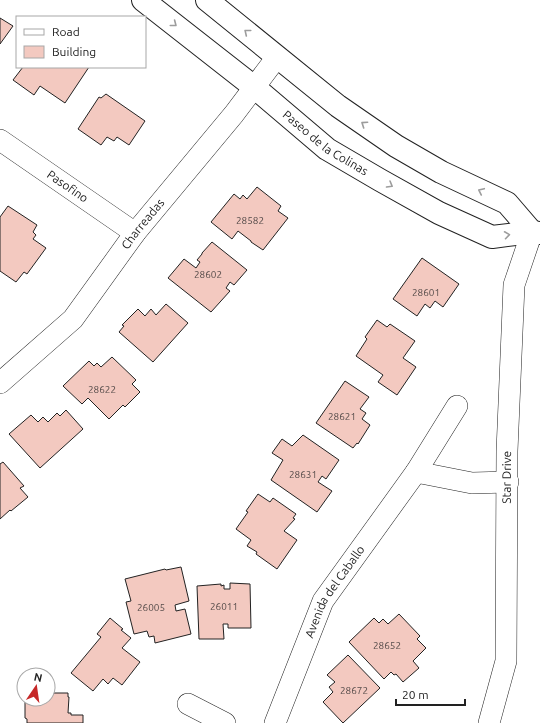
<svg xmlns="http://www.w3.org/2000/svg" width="540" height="723" viewBox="0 0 540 723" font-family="Ubuntu,sans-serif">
  <rect width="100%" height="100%" fill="#fff"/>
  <g fill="#f3c9c0" stroke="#222">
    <polygon points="0,18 13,26 0,44"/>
    <polygon points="23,67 89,67 65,103 40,86 34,95 13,80"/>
    <polygon points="106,94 145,121 129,145 117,137 114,141 107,137 101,145 78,129 99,97 101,98"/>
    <polygon points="257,187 281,206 278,211 288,218 263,250 251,242 251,241 238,231 232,239 211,222 234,194 240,199 243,195 247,199"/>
    <polygon points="8,206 37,225 33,232 36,235 33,239 46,248 27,274 24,272 16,282 0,271 0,217"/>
    <polygon points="212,242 247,270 234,285 230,282 226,288 230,291 211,312 168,278 184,259 196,268 200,262 197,260 202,254 202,253"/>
    <polygon points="422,258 459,284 443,307 435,301 430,308 425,304 417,316 393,299"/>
    <polygon points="166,304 188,323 153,362 119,332 124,326 122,325 138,309 145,316 151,309 156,315"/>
    <polygon points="377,320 387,327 390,324 415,341 403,358 416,367 397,395 378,382 383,375 356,356 367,339 365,337"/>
    <polygon points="112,357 136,380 132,384 140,392 125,407 123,405 109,419 88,398 82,404 63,386 89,361 94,366 97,363 101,367"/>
    <polygon points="345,381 369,397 360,409 366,413 362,419 370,425 358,444 357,443 353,448 316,423"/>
    <polygon points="66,410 83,429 40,468 9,434 31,415 38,422 43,417 48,422 57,413 60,416"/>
    <polygon points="303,435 339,460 326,479 322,476 318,482 332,491 317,512 271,480 283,460 272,453 282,439 292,446"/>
    <polygon points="3,462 24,486 20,488 28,497 11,511 10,510 0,519 0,464"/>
    <polygon points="258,494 270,502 273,498 296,514 293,518 295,519 284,531 297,540 277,569 256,554 257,552 247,546 251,540 236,529 248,512 246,511"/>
    <polygon points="181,567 189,601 175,605 176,611 185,609 191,634 155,643 154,636 149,637 147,631 134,634 126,602 131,601 125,579 165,569 166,570"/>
    <polygon points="230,583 250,584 251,628 228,628 228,624 223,624 224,639 199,639 197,586 221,584 221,586 224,585 224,589 230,589"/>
    <polygon points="399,614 420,636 417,639 426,648 413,661 419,668 403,682 396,674 394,675 391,672 384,679 349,642 374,618 379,623 383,619 388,624"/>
    <polygon points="110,618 123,629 121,630 131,638 122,648 140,662 122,685 113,678 108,684 103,679 93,691 71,673 101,637 97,634"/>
    <polygon points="348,655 380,688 343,723 323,702 333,692 329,687 335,682 327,675"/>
    <polygon points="48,693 68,693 68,697 69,697 68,713 71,713 71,715 83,715 83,723 27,723 27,719 25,718 25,699 48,699"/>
  </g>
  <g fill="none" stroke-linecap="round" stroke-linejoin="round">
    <g stroke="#222" stroke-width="22">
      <g id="street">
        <path id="s1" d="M0,140L135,233"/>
        <path id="s2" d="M0,383L73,319L135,233L234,114L277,57"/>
        <polyline points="416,472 457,406"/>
        <polyline points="188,704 225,723"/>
        <path id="s3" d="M275,723L323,601L416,472L472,483L508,482"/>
        <path id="s4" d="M489,723L506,661L507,451L514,285L532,232"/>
      </g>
    </g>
    <g stroke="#222" stroke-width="24">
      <g id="secondary">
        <path id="s5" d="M143,0L254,87L327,149L380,180L439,213L492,237L532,232L540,233"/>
        <polyline points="207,0 338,106 396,146 441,172 507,203 532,232"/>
      </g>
    </g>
    <use href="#street" stroke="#fff" stroke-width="21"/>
    <use href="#secondary" stroke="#fff" stroke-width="22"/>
  </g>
  <defs><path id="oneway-chevron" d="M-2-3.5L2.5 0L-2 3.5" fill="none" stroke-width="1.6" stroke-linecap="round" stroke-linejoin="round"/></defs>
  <g stroke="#9c9c9c">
    <use href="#oneway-chevron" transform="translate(174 24) rotate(38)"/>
    <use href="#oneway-chevron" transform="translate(247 32) rotate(-141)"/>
    <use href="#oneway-chevron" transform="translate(364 124) rotate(-146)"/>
    <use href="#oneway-chevron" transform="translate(390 185) rotate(30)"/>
    <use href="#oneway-chevron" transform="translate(481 191) rotate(-155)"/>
    <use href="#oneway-chevron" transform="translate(507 235) rotate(-8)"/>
  </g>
  <g text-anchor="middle" stroke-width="3" stroke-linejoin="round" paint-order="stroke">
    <g font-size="10" fill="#564c4a">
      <text x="250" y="224">28582</text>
      <text x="208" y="278">28602</text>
      <text x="426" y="296">28601</text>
      <text x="102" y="393">28622</text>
      <text x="342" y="420">28621</text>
      <text x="303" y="478">28631</text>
      <text x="224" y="610">26011</text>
      <text x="151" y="611">26005</text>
      <text x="387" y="649">28652</text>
      <text x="354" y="694">28672</text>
    </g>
    <g font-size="12" fill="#222" stroke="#fff">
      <text dy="4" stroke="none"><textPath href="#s5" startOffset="232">Paseo de la Colinas</textPath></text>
      <text dy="4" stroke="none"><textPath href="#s1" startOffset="82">Pasofino</textPath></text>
      <text dy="4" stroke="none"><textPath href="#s2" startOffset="215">Charreadas</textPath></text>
      <text dy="4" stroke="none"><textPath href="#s4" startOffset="248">Star Drive</textPath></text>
      <text dy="4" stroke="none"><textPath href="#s3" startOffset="145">Avenida del Caballo</textPath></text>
    </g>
  </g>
  <rect x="16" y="16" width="130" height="52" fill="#ffffff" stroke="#a7a7a7"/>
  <rect x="24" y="29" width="20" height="6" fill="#ffffff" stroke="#a7a7a7"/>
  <text x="52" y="36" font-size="12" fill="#222222">Road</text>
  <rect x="24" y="46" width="20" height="12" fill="#f3c9c0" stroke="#a7a7a7"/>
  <text x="52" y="56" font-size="12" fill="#222222">Building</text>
  <g transform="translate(36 687) rotate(13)"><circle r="19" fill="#ffffff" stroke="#a7a7a7"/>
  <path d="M0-3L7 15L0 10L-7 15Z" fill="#c62828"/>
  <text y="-6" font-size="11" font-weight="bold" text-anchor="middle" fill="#222222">N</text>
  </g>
  <path d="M396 699v6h69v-6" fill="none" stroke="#222222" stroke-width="2"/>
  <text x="402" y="699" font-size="12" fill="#222222" stroke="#ffffff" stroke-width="3" paint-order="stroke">20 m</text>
</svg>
